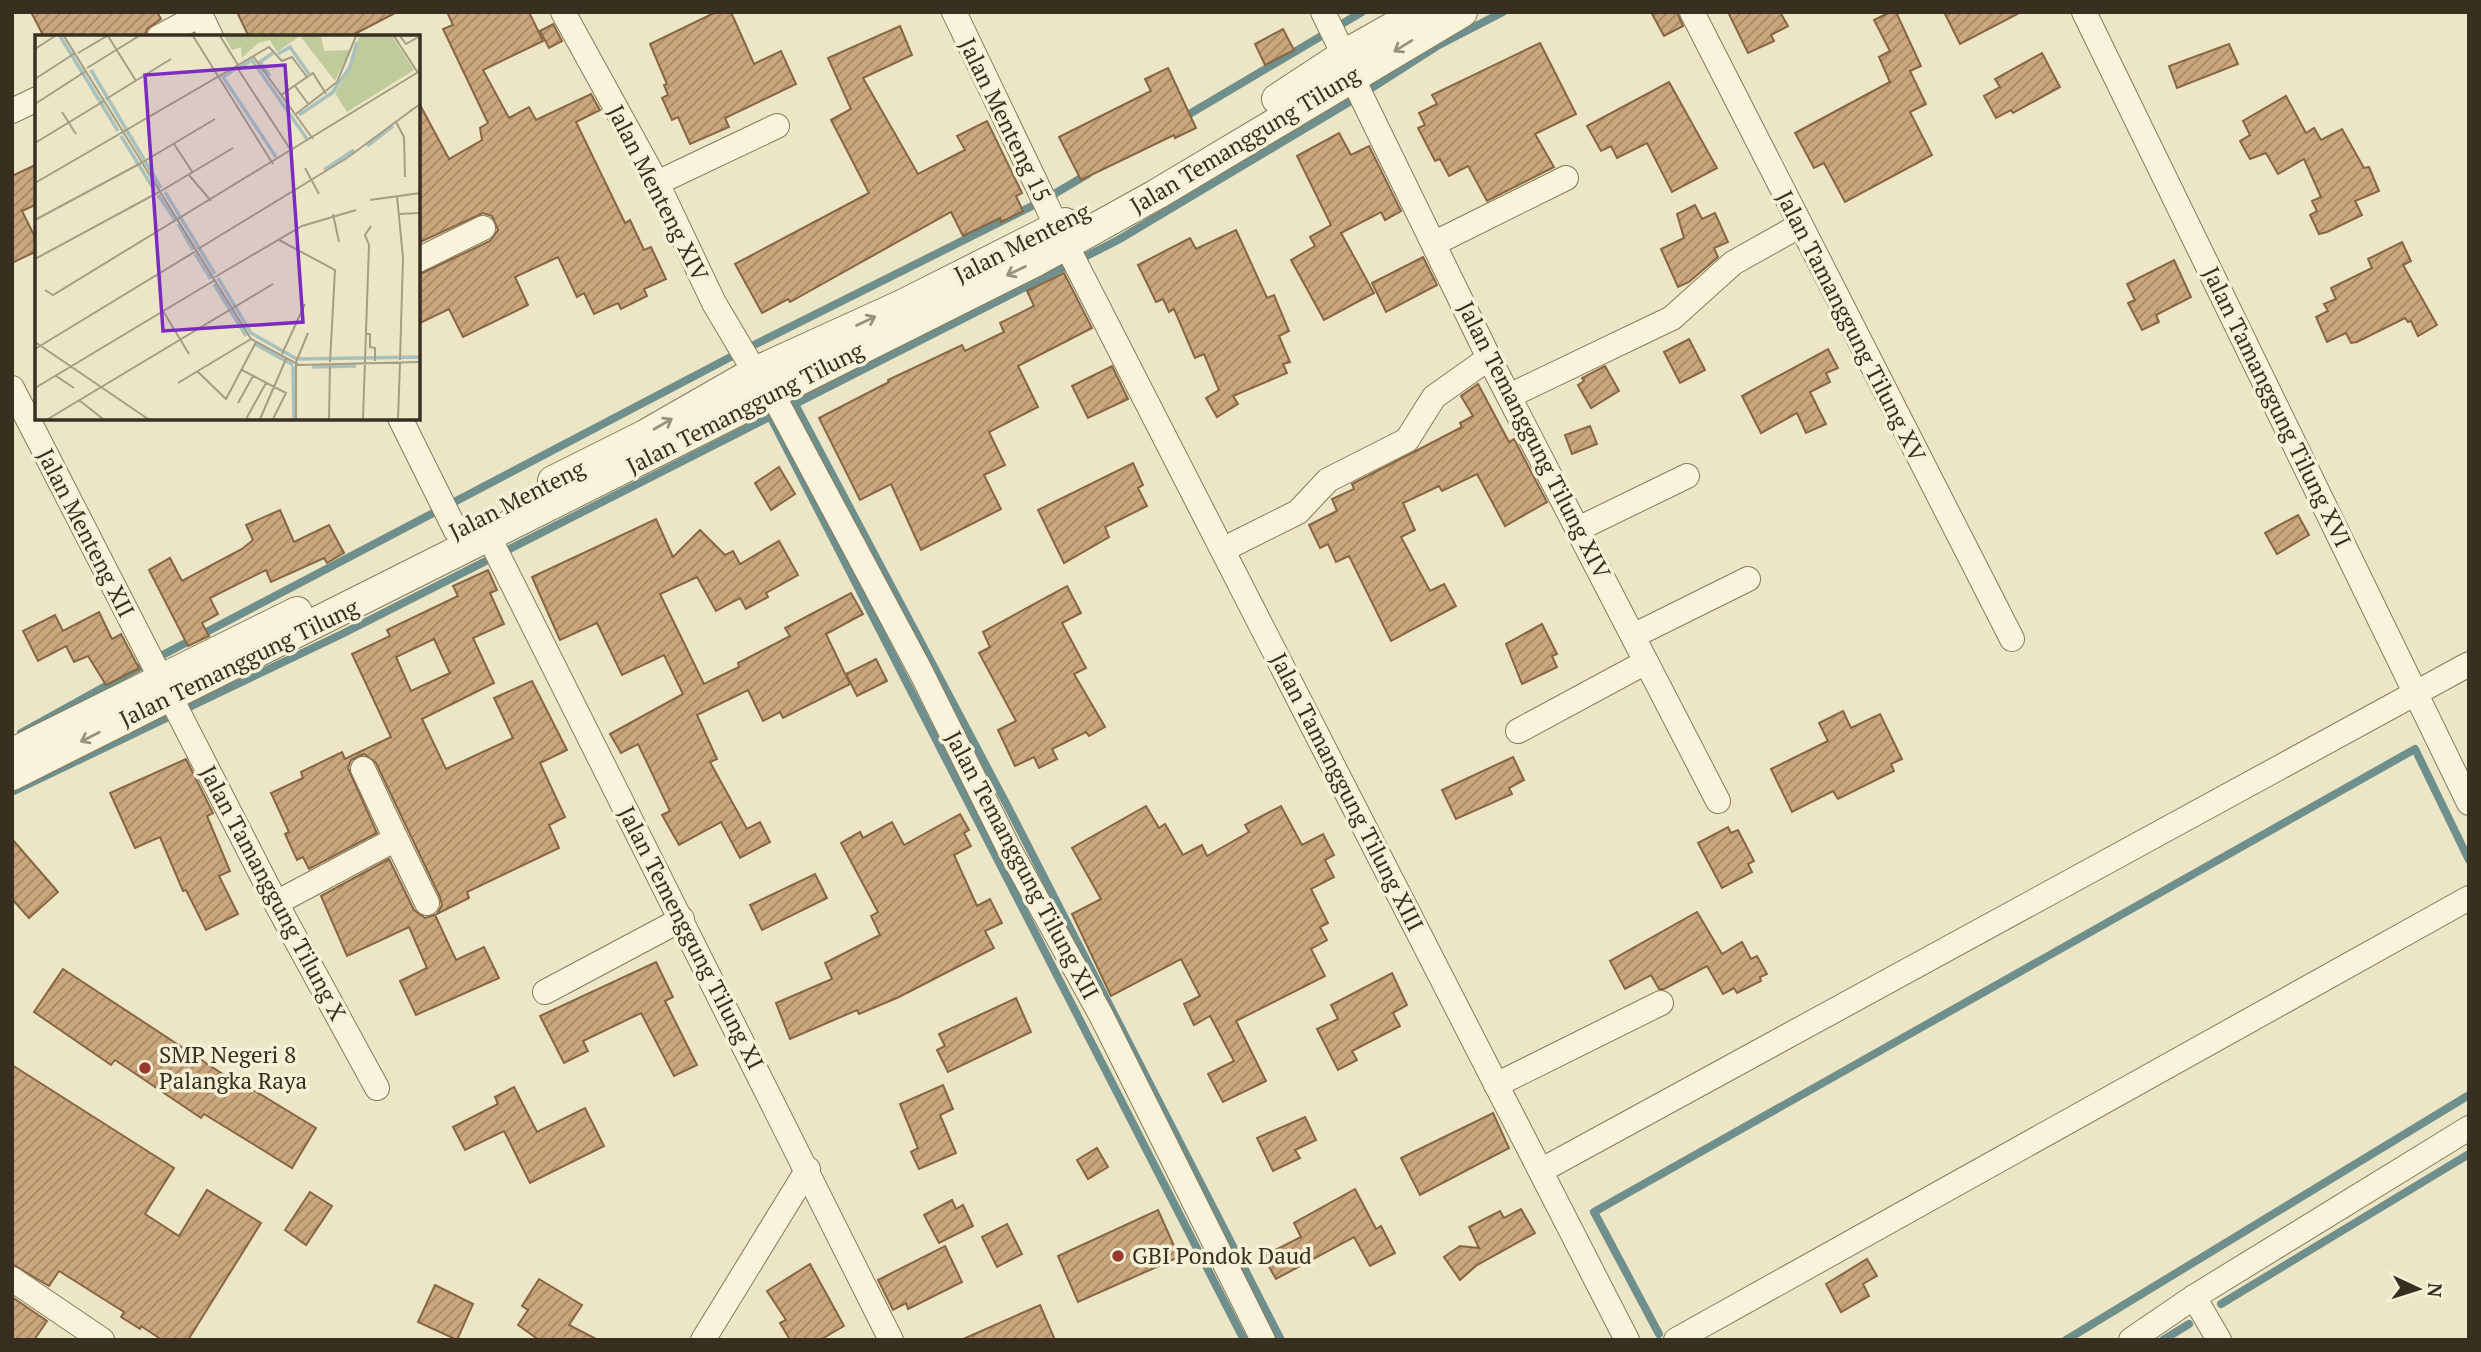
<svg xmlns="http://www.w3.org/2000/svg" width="2481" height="1352" viewBox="0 0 2481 1352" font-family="'PT Serif',serif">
  <defs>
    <pattern id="building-hatch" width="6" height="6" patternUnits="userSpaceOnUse" patternTransform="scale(1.75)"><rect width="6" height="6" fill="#caa77d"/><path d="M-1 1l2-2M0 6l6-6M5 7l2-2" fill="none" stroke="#a58866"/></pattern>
  </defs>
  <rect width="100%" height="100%" fill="#ede6c6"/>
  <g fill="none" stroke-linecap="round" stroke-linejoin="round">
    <g stroke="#6e8f8b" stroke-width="8">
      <polyline points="1181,119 1362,12"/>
      <polyline points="796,406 1007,805 1281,1340"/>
      <polyline points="771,418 1244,1340"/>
      <polyline points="153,660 744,350 1044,200 1088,174"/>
      <polyline points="21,733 142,666"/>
      <polyline points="12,792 342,634 1118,240 1361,95 1439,45 1503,12"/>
      <polyline points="2221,1304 2469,1154"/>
      <polyline points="1659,1334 1594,1212 2415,749 2469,860"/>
      <polyline points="2066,1340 2469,1095"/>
      <polyline points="2163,1340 2189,1324"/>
    </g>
  </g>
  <g fill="url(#building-hatch)" stroke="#876643" stroke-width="2" fill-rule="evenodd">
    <polygon points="31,12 157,12 161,19 147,29 144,37 44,37"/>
    <polygon points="237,12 397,12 349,37 249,37"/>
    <polygon points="447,12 529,12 543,41 483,70 509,118 529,107 536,120 591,94 600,110 576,122 625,223 630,220 644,250 651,247 666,279 644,289 647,296 621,309 618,303 594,314 584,293 577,297 558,257 515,277 528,305 463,337 449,309 418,324 418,275 490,241 498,230 492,216 483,213 418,243 418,101 449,159 482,140 480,128 488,123 443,29 453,25"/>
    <polygon points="716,12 731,12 754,64 781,51 796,84 725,118 729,127 690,144 678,117 672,120 662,98 668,95 664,85 667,84 650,44"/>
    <polygon points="1651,12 1677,12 1683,26 1664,36"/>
    <polygon points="1728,12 1780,12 1788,26 1771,35 1774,41 1748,53"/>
    <polygon points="1890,12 1896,12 1921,66 1910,71 1926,104 1910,112 1932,155 1845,202 1824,163 1814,168 1795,133 1890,82 1879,57 1890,51 1874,20"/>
    <polygon points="1944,12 2021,12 1960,44"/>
    <polygon points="553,24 562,41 549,48 540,31"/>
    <polygon points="900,26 912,55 863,78 918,174 965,150 957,136 987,121 1022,193 1016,196 1023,211 1001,222 1000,218 963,236 951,212 790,302 788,299 762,313 735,264 869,193 831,120 851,109 828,58"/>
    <polygon points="1283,29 1294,50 1265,65 1255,44"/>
    <polygon points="1540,43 1576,114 1535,134 1554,167 1487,201 1468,166 1449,176 1440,159 1435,161 1418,128 1425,125 1419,113 1437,104 1432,95"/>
    <polygon points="2229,44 2238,64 2177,88 2169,66"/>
    <polygon points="2042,53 2060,87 2013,113 2011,110 1996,118 1984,96 2000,87 1995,79"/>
    <polygon points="1168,68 1196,128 1175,138 1174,135 1081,180 1059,137 1151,91 1145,79"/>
    <polygon points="1669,82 1717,168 1672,192 1647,143 1617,158 1611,146 1601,151 1587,126"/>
    <polygon points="2286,96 2306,133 2314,128 2321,140 2342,129 2364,168 2369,167 2379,191 2355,201 2362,215 2327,232 2319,234 2310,215 2317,211 2312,201 2321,197 2304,159 2278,174 2266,153 2250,159 2240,141 2250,135 2243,121"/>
    <polygon points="1339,133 1351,155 1369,146 1401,211 1385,220 1381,212 1341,233 1374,293 1324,320 1291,260 1315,246 1310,237 1331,225 1297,156"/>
    <polygon points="37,164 37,204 22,211 37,241 37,251 12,263 12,176"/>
    <polygon points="1695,205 1702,219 1715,213 1728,242 1714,248 1718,257 1689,282 1678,287 1661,249 1684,238 1677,214"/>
    <polygon points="1236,230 1267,298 1274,295 1289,331 1279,336 1290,362 1283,364 1287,373 1233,396 1238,404 1217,417 1206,398 1219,390 1204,354 1195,358 1174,309 1169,312 1163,299 1156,302 1138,265 1190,238 1196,249"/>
    <polygon points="2402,242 2411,261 2403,265 2437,325 2418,336 2411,321 2408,322 2405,318 2357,342 2351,343 2346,333 2327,342 2316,317 2328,311 2324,304 2336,299 2331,288 2372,268 2368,259"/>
    <polygon points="1423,257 1437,285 1386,312 1372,283"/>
    <polygon points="2174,260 2191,297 2156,315 2159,322 2142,330 2128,303 2135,300 2127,284"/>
    <polygon points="1064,273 1092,328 1018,366 1038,407 989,432 1005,465 984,475 1001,509 921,550 891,484 860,500 819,418 889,382 888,380 962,345 965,351 1004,332 1000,323 1034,306 1027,291"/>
    <polygon points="1689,339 1705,370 1680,383 1664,352"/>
    <polygon points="1828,349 1838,368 1826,373 1830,382 1810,392 1826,424 1806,433 1797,413 1761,433 1742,396"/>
    <polygon points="1112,366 1128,399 1088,418 1072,386"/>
    <polygon points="1605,366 1619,391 1591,408 1578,385 1584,381 1582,378"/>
    <polygon points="1478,384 1509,442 1514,439 1547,502 1505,526 1477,474 1442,491 1439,486 1403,503 1415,530 1401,537 1430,591 1444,584 1456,606 1391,641 1349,556 1336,562 1328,544 1320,548 1309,525 1337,511 1332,499 1354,489 1352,484 1462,427 1460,423 1473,416 1461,396"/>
    <polygon points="1590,426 1597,444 1572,454 1565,435"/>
    <polygon points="1133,463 1143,485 1138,488 1147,506 1105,527 1109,537 1064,563 1038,510"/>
    <polygon points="779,467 795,494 771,510 755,483"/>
    <polygon points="280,510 294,542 329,525 344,553 327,563 324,558 271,582 266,570 210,598 218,614 202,623 209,636 188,646 149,570 170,558 182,581 242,549 253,540 246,525"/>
    <polygon points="2298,515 2309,535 2277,554 2265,533"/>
    <polygon points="656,519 673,557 700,530 725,555 733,551 740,564 779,541 798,575 766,593 768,597 746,609 740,598 716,611 697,577 660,594 704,684 739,667 738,663 790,636 785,628 851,593 863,614 826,634 850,684 783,718 780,712 763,721 748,690 697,715 717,759 710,762 747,829 760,822 770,842 740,858 721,822 679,845 662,815 670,811 638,744 621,753 610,734 683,694 664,655 622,675 597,623 560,640 532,577"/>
    <path d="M488,570L497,590L490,593L504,624L473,638L494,683L422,719L446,769L513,738L494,698L532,681L567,750L540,763L565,817L549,825L559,848L467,892L469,898L437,914L442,905L440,897L376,763L364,754L351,760L348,768L377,833L309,869L303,857L297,860L285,834L289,832L271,793L303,778L301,772L342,752L345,759L391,737L352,654L390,636L387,630L458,596L453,586ZM434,639L450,673L411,691L396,657Z"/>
    <polygon points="1067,586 1081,613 1062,623 1086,668 1074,674 1105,727 1089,736 1086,732 1052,749 1057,759 1039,768 1034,757 1015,766 998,730 1016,721 979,653 990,647 983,632"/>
    <polygon points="99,612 112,639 121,634 139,668 106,685 88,656 74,662 66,646 38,661 23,631 55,615 63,631"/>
    <polygon points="1542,624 1557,654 1552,656 1557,667 1522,684 1506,644"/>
    <polygon points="876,659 887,681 857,696 846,674"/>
    <polygon points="1843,711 1851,728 1880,714 1902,759 1891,764 1894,771 1838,799 1833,791 1792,812 1771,769 1828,741 1819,723"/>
    <polygon points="1513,757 1524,780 1509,788 1512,794 1456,819 1442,790"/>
    <polygon points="186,759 213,813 207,816 230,871 219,876 238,914 206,930 186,890 183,891 160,837 135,848 110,793"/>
    <polygon points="1146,806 1159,828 1165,824 1183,855 1202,845 1207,856 1249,832 1245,825 1281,806 1302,845 1323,834 1334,855 1325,860 1334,877 1311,889 1328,923 1320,927 1327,940 1311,949 1325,976 1236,1021 1266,1081 1223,1102 1208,1074 1234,1061 1210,1016 1194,1025 1184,1004 1200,996 1181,959 1111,996 1072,914 1101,899 1072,848"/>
    <polygon points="960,814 969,830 964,833 971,846 954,855 977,906 990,899 1002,923 985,931 994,948 899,997 859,1014 857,1010 790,1039 776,1003 832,979 825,963 880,935 871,916 878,912 841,843 860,832 863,838 892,822 904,845"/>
    <polygon points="1728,827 1731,833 1738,830 1754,861 1748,864 1752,872 1722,888 1698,843"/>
    <polygon points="12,839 58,892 29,918 12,899"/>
    <polygon points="389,859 414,910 425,918 435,915 456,960 484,947 499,978 416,1015 400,981 427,968 409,927 347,956 321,896"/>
    <polygon points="815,874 827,898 762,930 750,905"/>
    <polygon points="1697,912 1722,954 1742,942 1751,959 1757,956 1767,974 1760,977 1761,981 1737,993 1734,988 1723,994 1707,966 1664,989 1659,989 1651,975 1625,989 1610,961"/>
    <polygon points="656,962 673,997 665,1001 697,1065 674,1076 641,1013 583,1041 588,1051 564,1063 540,1016"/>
    <polygon points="63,969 244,1088 245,1085 316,1128 292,1168 204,1114 201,1118 115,1060 111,1065 34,1012"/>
    <polygon points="1392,973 1407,1005 1393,1013 1400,1026 1352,1051 1357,1060 1338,1070 1317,1029 1338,1019 1331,1005"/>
    <polygon points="1016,998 1031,1032 948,1072 937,1050 945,1046 939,1034"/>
    <polygon points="12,1065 174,1168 145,1214 179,1236 207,1190 261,1223 188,1340 162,1340 141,1326 140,1329 121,1317 124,1312 59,1271 49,1286 12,1264"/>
    <polygon points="943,1085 953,1109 940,1115 956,1153 919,1169 911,1152 918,1148 900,1104"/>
    <polygon points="514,1087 537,1132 585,1108 604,1146 530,1183 504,1131 465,1150 453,1127 498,1104 495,1097"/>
    <polygon points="1493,1113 1509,1148 1420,1195 1401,1158"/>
    <polygon points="1305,1117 1316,1140 1295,1150 1300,1158 1273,1171 1257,1138"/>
    <polygon points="1097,1148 1108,1167 1088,1179 1077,1160"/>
    <polygon points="1355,1189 1376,1229 1381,1226 1395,1253 1370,1266 1354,1237 1276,1279 1263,1256 1301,1237 1294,1223"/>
    <polygon points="310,1192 332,1206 306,1245 285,1230"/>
    <polygon points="952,1200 956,1209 963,1205 973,1226 939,1243 924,1215"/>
    <polygon points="1521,1209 1535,1233 1477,1265 1460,1280 1444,1257 1460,1246 1479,1248 1469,1227 1500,1211 1504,1218"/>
    <polygon points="1158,1210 1179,1257 1078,1302 1058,1256"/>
    <polygon points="1007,1224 1022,1254 997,1267 982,1237"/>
    <polygon points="945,1246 962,1282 908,1309 906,1303 893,1310 878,1280"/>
    <polygon points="1867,1259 1877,1276 1863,1284 1869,1296 1841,1312 1826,1284"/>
    <polygon points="810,1264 844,1326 820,1340 790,1340 780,1323 786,1320 767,1291"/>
    <polygon points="539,1279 582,1305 569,1325 598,1340 539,1340 518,1325 528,1310 522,1306"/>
    <polygon points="435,1285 473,1304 457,1340 418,1322"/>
    <polygon points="12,1297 47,1321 34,1340 12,1340"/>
    <polygon points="1040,1305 1055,1340 961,1340"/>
  </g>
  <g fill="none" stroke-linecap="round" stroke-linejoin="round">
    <g stroke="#88795c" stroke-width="26">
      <g id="minor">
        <polyline points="199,12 211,37"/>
        <polyline points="563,12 657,183 714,303 755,372"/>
        <polyline points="954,12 1057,227 1627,1340"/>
        <polyline points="1323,12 1344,55"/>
        <polyline points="1692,12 2012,639"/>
        <polyline points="2084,12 2469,803"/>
        <polyline points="159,37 200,15"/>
        <polyline points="1352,77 1489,358 1718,801"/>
        <polyline points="12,111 37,99"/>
        <polyline points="657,183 777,126"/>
        <polyline points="1435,243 1566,178"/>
        <polyline points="418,260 483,228"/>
        <polyline points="12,388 276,903 377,1088"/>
        <polyline points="773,395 920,670 1009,849 1101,1015 1263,1340"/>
        <polyline points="1509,396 1672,318 1733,263 1799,226"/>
        <polyline points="400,418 456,531"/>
        <polyline points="1578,529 1687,476"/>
        <polyline points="489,537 891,1340"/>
        <polyline points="1224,549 1298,512 1328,480 1407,440 1434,397 1489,358"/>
        <polyline points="1635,635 1748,579"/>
        <polyline points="1518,731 1646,662"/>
        <polyline points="363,769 396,839"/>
        <polyline points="276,903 396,839 427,903"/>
        <polyline points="545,992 682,919"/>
        <polyline points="1496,1085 1661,1003"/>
        <polyline points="1542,1170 2469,664"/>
        <polyline points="12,1279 102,1340"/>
        <polyline points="2194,1297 2219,1340"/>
        <polyline points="703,1340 808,1169"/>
        <polyline points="1676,1340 2469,898"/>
        <polyline points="2131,1340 2194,1297 2469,1128"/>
      </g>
    </g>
    <g stroke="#88795c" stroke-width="32">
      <g id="tertiary">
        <polyline points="1277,99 1344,55 1420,12"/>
        <polyline points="553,481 645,435 755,372 902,305 1065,223"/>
        <polyline points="19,750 297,612"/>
        <polyline points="12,775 1036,261 1157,194 1462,12"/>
      </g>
    </g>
    <use href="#minor" stroke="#f8f3da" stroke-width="24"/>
    <use href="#tertiary" stroke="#f8f3da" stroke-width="30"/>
  </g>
  <defs><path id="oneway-shaft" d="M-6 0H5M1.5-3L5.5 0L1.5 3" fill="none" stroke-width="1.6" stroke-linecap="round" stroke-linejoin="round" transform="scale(1.75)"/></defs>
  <g stroke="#98917d">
    <use href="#oneway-shaft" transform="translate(1403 46) rotate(148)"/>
    <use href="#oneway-shaft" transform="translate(1016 271) rotate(154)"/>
    <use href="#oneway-shaft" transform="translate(866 321) rotate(-25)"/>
    <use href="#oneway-shaft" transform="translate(663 424) rotate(-30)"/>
    <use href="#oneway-shaft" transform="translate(90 737) rotate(153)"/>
  </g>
  <g fill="#963a2e" stroke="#f5f0d6" stroke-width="2.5">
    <circle cx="145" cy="1068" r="7"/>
    <circle cx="1118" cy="1256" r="7"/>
  </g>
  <g text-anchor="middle" stroke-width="7" stroke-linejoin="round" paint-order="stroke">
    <g font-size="23" fill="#392f20" stroke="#f5f0d6">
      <text transform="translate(1005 120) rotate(64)" y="8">Jalan Menteng 15</text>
      <text transform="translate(1245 140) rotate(-31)" y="8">Jalan Temanggung Tilung</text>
      <text transform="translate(658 193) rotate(63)" y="8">Jalan Menteng XIV</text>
      <text transform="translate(1022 243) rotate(-27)" y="8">Jalan Menteng</text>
      <text transform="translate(1851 326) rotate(63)" y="8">Jalan Tamanggung Tilung XV</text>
      <text transform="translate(2277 407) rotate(64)" y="8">Jalan Tamanggung Tilung XVI</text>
      <text transform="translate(745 408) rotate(-27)" y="8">Jalan Temanggung Tilung</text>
      <text transform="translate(1534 440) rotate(63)" y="8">Jalan Temanggung Tilung XIV</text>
      <text transform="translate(517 500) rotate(-27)" y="8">Jalan Menteng</text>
      <text transform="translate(86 533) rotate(63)" y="8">Jalan Menteng XII</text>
      <text transform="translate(239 663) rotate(-26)" y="8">Jalan Temanggung Tilung</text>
      <text transform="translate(1347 792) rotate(63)" y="8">Jalan Tamanggung Tilung XIII</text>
      <text transform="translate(1022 865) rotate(62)" y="8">Jalan Temanggung Tilung XII</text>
      <text transform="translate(273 893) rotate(62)" y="8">Jalan Tamanggung Tilung X</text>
      <text transform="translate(691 938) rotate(63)" y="8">Jalan Temenggung Tilung XI</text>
    </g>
    <g font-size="23" fill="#392f20" stroke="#f5f0d6" text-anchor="start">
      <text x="159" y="1063">SMP Negeri 8<tspan x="159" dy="26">Palangka Raya</tspan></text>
      <text x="1132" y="1264">GBI Pondok Daud</text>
    </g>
  </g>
  <g transform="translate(35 35)">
    <rect width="385" height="385" fill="#ede6c6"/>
    <path d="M189,1H265L242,17L235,5L223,8L207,23L206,12L197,15ZM265,1H286L289,16L315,15L300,46Z" fill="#bfcb9a"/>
    <path d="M324,1H357L379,35L312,77L300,58L316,33Z" fill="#bfcb9a"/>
    <path fill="none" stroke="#a8c1bd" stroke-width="3.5" d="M25,1L83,96M243,19L255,12L274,39M204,33L217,25L272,104M200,34L188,42L241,122M56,35L126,153M235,41L225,27L238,18M264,80L297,58L315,32L322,7M86,101L120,156M332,111L358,91M289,135L319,115M130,157L180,239M123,160L140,185M143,189L158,215M160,219L176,244M183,243L216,298L262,324L385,322M179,249L211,301M220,309L258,330M258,331L259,384M277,332L321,331"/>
    <path fill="none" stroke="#a59d84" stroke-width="2" d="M29,1L216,304L264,330L385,327M73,1L101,46M158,1L238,129M185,1L203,30M359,1L383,38M365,1L371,9L385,1M0,14L20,1M43,18L72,1M218,21L278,104M201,31L257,117M52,33L104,1M0,44L40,18M260,51L274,70M246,60L278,38L291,59M71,64L136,24M0,69L51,36M27,77L41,99M261,79L302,47L321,1M361,87L369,102L370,142M0,108L69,66M139,109L158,138M108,127L180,84M270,133L284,159M154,140L176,166M0,148L234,12L247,26L257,22L272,42M126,156L198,113M362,161L368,223L365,325M335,165L385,158M298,179L304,207M364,179L385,178M0,185L106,128M244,205L300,235L295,327M163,214L312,123L385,69M0,224L124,157M180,242L267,191L321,175M10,255L18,260L385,36M128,276L154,319M331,299H335V312L340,313V326M0,307L113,384M0,314L161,216M247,319L270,269M261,327L273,298M261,329V384M207,335L251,358L238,384M162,336L191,364L221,307M21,341L39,353M143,348L216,304M0,353L180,245M44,365L68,384M203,368L218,341M13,384L238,249M211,384L231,348M225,384L251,324M294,384L295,329M328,384L334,210L330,200L336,191M363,384L365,328"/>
    <path fill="#7b2cbf" fill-opacity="0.15" stroke="#7b2cbf" stroke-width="3.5" d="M250,30L268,287L128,296L110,40Z"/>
    <rect width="385" height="385" fill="none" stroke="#392f20" stroke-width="3.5"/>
  </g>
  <rect width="2481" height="1352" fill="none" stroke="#392f20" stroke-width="28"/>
  <g transform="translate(2418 1289) rotate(94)" stroke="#f5f0d6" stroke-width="5" paint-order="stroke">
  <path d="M0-5L12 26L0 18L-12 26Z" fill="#392f20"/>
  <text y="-10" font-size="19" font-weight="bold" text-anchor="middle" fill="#392f20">N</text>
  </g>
</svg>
